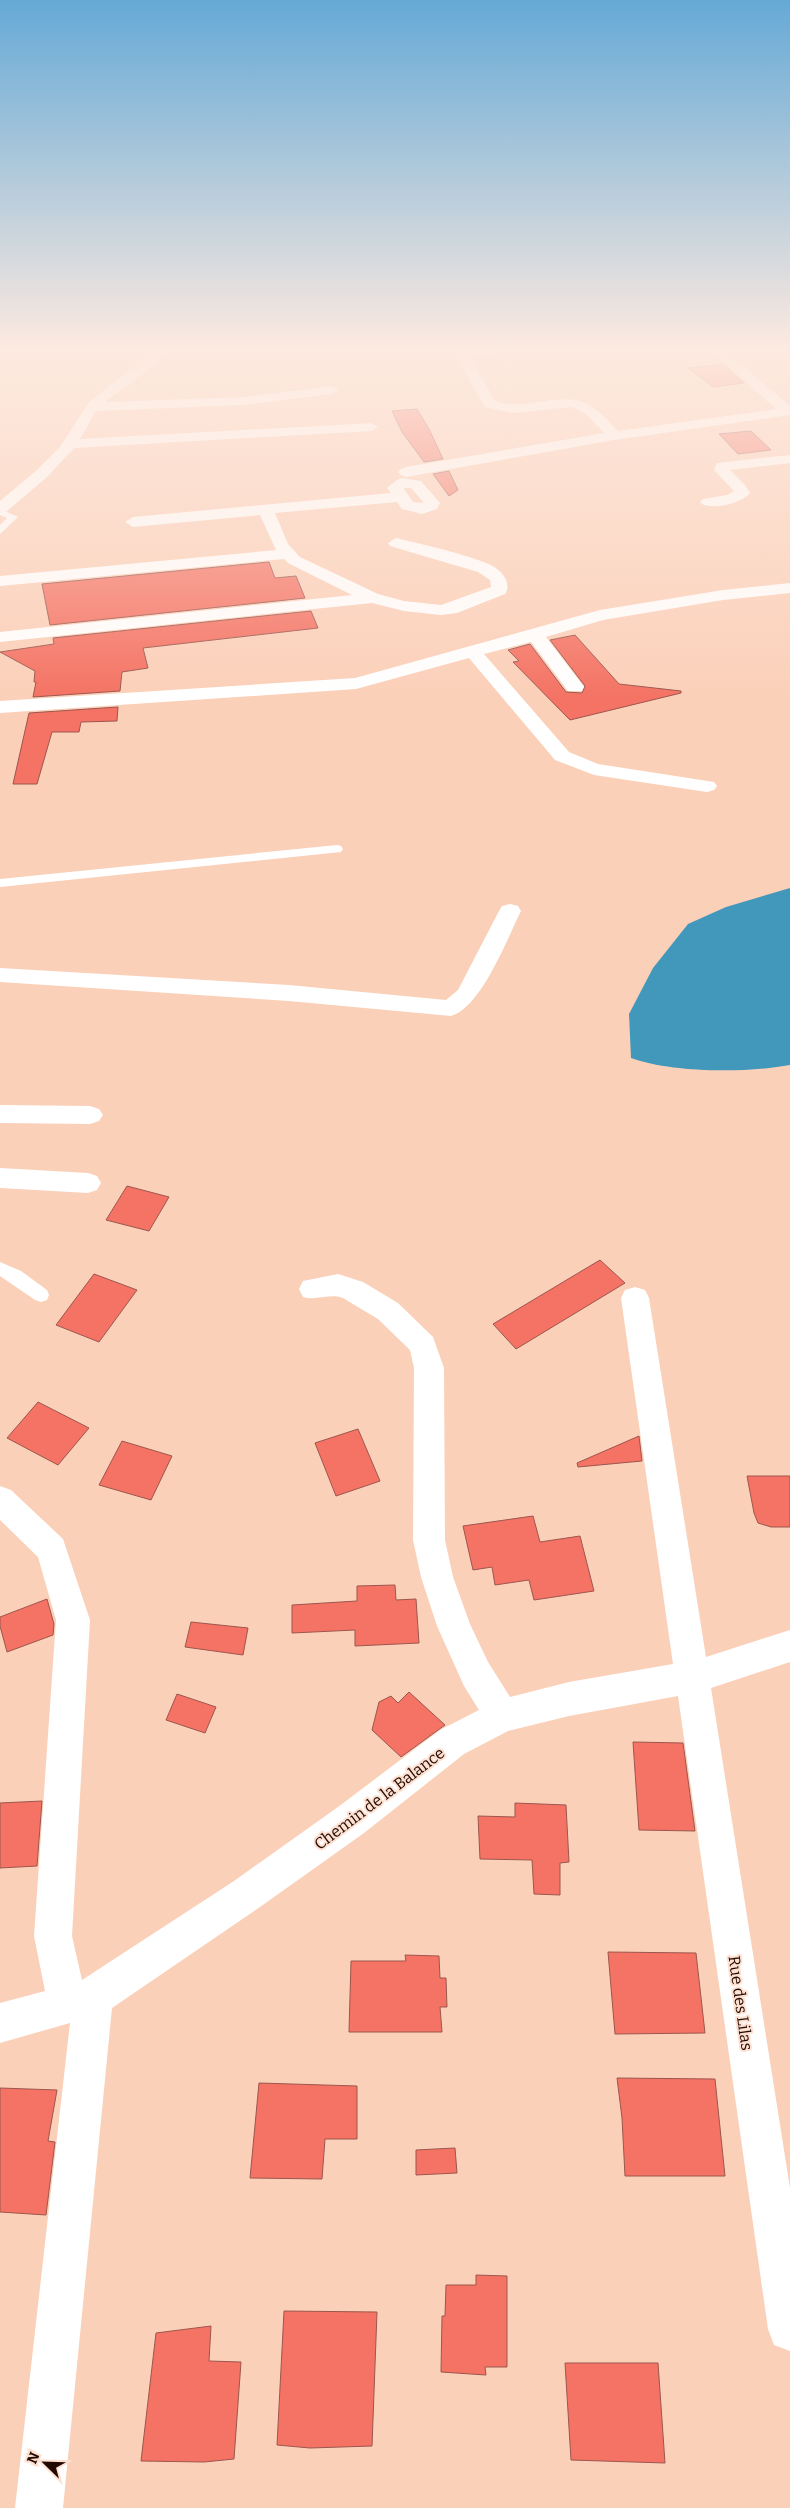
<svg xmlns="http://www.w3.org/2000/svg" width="790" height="2508" viewBox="0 0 790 2508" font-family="Bitter,serif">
  <rect width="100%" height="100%" fill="#fbd0b9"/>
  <path fill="#4298bb" d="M790,888V1065C746,1073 672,1073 631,1058L629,1014L653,968L688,924L726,907Z"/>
  <g fill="#f47364" stroke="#9d564d">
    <polygon points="723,364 744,383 713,387 688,368"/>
    <polygon points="417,409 429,429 443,459 424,462 402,432 392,411"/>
    <polygon points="751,431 771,450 738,454 719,434"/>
    <polygon points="449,471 458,490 449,496 433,474"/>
    <polygon points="269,562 275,578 296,576 305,598 50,625 42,584"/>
    <polygon points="311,611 318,628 143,648 148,668 122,672 120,691 33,697 36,682 34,682 35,671 0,652 54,644 53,638"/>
    <polygon points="575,635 619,684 681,691 681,693 570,720 513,662 519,661 508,650 530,644 566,692 582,693 585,686 550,640"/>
    <polygon points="118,707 117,721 81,722 79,732 52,732 37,784 13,784 29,713"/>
    <polygon points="127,1186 169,1197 149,1231 106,1220"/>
    <polygon points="600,1260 625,1283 516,1349 493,1324"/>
    <polygon points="94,1274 137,1290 99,1342 56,1325"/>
    <polygon points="38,1402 89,1428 58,1465 7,1438"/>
    <polygon points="358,1429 380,1481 336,1496 315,1443"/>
    <polygon points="639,1436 642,1461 578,1467 577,1463"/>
    <polygon points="122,1441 172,1456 151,1500 99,1485"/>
    <polygon points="747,1476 790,1476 790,1527 771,1527 758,1523 754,1513"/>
    <polygon points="533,1516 540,1542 580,1536 594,1591 534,1600 529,1580 495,1585 492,1567 473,1570 463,1526"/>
    <polygon points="395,1585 396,1600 416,1599 419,1643 355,1646 355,1630 292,1633 292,1605 357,1601 357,1586"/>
    <polygon points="47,1599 54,1624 53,1635 7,1652 0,1626 0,1617"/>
    <polygon points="191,1622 248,1628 243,1655 185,1647"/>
    <polygon points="409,1692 445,1725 401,1757 372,1730 379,1702 391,1696 398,1703"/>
    <polygon points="177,1694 216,1707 205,1733 166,1720"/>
    <polygon points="633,1742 683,1743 695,1831 639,1830"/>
    <polygon points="42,1801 37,1866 0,1868 0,1803"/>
    <polygon points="515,1803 566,1805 569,1862 560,1863 560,1895 534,1894 532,1860 480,1859 478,1816 515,1817"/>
    <polygon points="608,1952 696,1953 705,2033 615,2034"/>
    <polygon points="405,1955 439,1956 440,1978 446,1978 447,2007 440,2007 442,2032 349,2032 351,1961 406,1961"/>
    <polygon points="617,2078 715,2079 725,2176 625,2176 622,2118"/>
    <polygon points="259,2083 357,2086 357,2139 325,2139 322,2179 250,2178"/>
    <polygon points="0,2088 57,2090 48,2141 55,2142 46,2215 0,2212"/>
    <polygon points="455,2148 457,2173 416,2175 416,2150"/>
    <polygon points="476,2275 507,2276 507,2367 485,2367 486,2375 441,2372 442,2316 445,2316 446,2285 476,2285"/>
    <polygon points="284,2311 377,2312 372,2446 310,2448 277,2445"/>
    <polygon points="211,2326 209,2361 241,2362 234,2459 204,2462 141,2461 156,2333"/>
    <polygon points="565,2363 658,2363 665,2463 571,2460"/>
  </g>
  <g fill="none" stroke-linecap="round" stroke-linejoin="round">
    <g fill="#fff" fill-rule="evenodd">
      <polygon points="0,509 18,517 0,534 0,525 7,518 0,515"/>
      <polygon points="337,845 341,846 343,849 341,852 0,887 0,879"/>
      <polygon points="0,1262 21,1271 47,1290 49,1295 47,1300 41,1302 35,1300 0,1276"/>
    </g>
    <g fill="#fff" fill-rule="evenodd">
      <polygon points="157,346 170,346 153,366 105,402 244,397 332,386 339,390 332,394 244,405 96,411 80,439 371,423 378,427 371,431 74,448 47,477 6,512 0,514 0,501 37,470 60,447 89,402 143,360"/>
      <path d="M522,346L516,350L469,356L495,401C507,405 518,405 530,403C576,396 586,395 618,431L776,409L706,346H720L790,406V415L614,440L406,477L401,475L398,472L401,469L406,467L604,433L586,414L572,407L512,413L485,407L455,355L468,347Z"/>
      <path d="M790,455V463L730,470L745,485L750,493C743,503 708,512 700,502L703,499L727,495L734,491L714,470L717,463Z"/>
      <path d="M402,478L421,481L440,503L437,509L422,514L402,509L397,502L275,513L288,544L300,557L378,594L404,601L441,605L491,587L490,580L478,572L390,546L388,543L396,538C426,545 461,553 489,564C500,569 513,582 505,594L457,613L441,615L404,611L372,603L0,642V632L352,595L288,563L284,559L0,586V576L276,550L260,515L133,527L125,522L133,517L391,493L387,488L397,480ZM405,488H411L424,503L413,502L404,489Z"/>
      <polygon points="790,583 790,593 723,600 603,620 546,637 584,687 582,691 568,691 531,642 484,654 569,752 598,764 714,782 717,786 714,790 707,792 594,775 555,760 469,658 356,689 0,713 0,701 355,678 600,610 723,590"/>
      <path d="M510,904L518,906L521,911C507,939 481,1008 451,1016L289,1001L0,982V968L289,985L446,1000L458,990L499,911L502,906Z"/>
      <polygon points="0,1105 90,1106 99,1109 103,1115 99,1121 90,1124 0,1123"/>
      <polygon points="0,1168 88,1173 97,1176 101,1183 97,1190 88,1193 0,1188"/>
      <path d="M338,1274L363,1282L398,1303L433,1337L444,1368L445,1540L453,1577L470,1624L488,1662L510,1697L569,1682L673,1664L621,1298L625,1290L635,1287L645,1290L649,1298L706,1657L790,1630V1662L711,1688L790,2188V2351L774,2345L768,2329L678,1696L569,1716L508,1731L464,1754L364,1833L260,1907L112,2008L63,2508H15L70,2023L0,2043V2003L45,1991L34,1936L56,1620L38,1557L0,1520V1486L11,1490L63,1539L90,1620L72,1936L82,1980L234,1881L338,1807L440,1730L479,1710L464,1686L437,1626L421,1577L413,1540L414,1368L410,1350L378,1319L343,1298C330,1293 317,1301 303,1297L299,1289L303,1281Z"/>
    </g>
  </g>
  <linearGradient id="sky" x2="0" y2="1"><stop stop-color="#65a9d6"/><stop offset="0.5" stop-color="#fdeae0"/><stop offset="1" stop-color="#fdeae0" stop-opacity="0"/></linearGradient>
  <rect width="790" height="697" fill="url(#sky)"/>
  <g text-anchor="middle" stroke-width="4" stroke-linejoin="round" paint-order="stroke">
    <g font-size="16" fill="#210900" stroke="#fee0d1">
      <text transform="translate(379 1798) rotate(-37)" y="6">Chemin de la Balance</text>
      <text transform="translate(741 2003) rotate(82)" y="6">Rue des Lilas</text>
    </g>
  </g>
  <g transform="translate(45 2463) rotate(293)" stroke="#fee0d1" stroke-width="4" paint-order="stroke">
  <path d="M0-4L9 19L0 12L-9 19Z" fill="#210900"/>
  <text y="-8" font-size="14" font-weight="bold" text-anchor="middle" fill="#210900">N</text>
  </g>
</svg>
